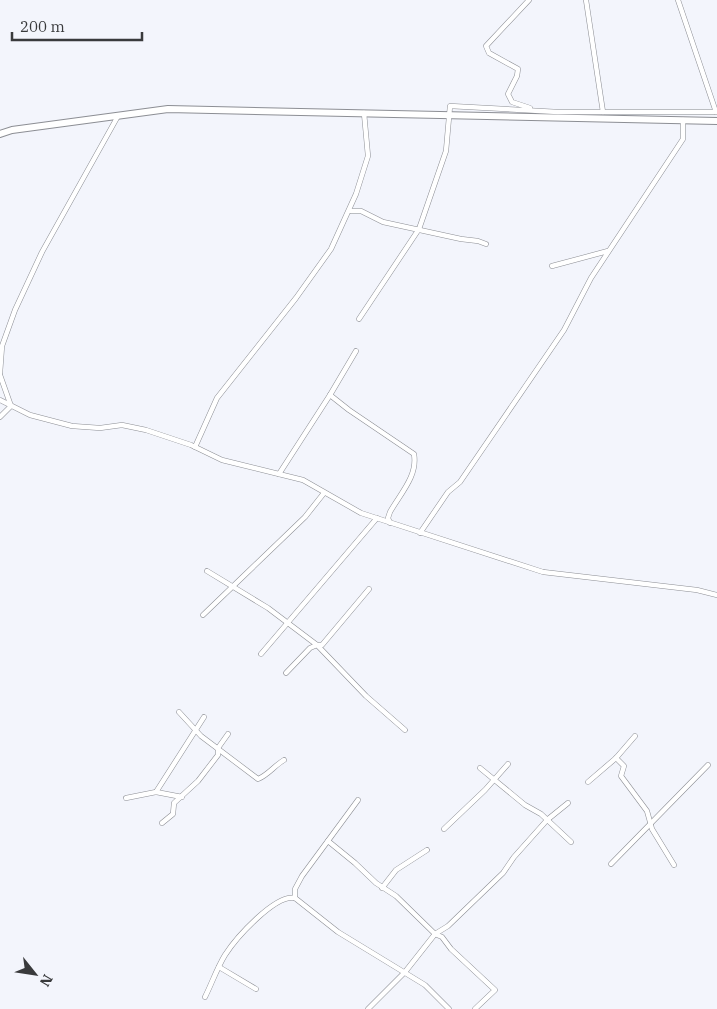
<svg xmlns="http://www.w3.org/2000/svg" width="717" height="1009" viewBox="0 0 717 1009" font-family="'IBM Plex Serif',serif">
  <rect width="100%" height="100%" fill="#f3f5fc"/>
  <g fill="none" stroke-linecap="round" stroke-linejoin="round">
    <g stroke="#8c8e94" stroke-width="5.5">
      <g id="minor">
        <polyline points="529,0 486,46 489,53 518,69 517,76 508,94 512,102 530,108"/>
        <polyline points="586,0 603,112"/>
        <polyline points="678,0 716,112"/>
        <polyline points="351,211 361,211 383,222 461,239 478,241 486,244"/>
        <polyline points="552,266 608,251"/>
        <polyline points="359,319 419,229 446,151 450,106 558,112 717,112"/>
        <path d="M356,351L330,395L349,410L414,454C418,476 400,494 390,512L388,518L390,523"/>
        <polyline points="0,373 2,346 15,310 42,252 118,116"/>
        <polyline points="0,375 11,406 0,417"/>
        <polyline points="0,400 30,415 72,426 100,428 122,425 146,430 191,445 222,460 303,480 361,513 543,572 697,590 717,595"/>
        <polyline points="195,447 217,398 296,298 331,249 356,194 368,156 364,113"/>
        <polyline points="279,474 330,395"/>
        <polyline points="420,533 448,492 460,482 564,330 591,278 683,139 683,120"/>
        <polyline points="207,571 268,608 317,645 322,645 369,589"/>
        <polyline points="203,615 305,517 324,493"/>
        <polyline points="261,654 377,518"/>
        <polyline points="286,673 310,648 317,645 366,696 405,730"/>
        <path d="M179,712L201,736L258,779C268,775 274,766 284,760"/>
        <polyline points="616,758 624,766 621,776 647,811 652,829 674,865"/>
        <polyline points="480,768 525,805 541,814 571,842"/>
        <polyline points="588,782 616,758 635,736"/>
        <polyline points="182,797 156,792 204,717"/>
        <polyline points="126,798 156,792"/>
        <polyline points="358,800 302,876 295,889 295,898 338,932 425,985 449,1009"/>
        <polyline points="162,823 173,814 174,803 198,781 218,755 218,748 228,734"/>
        <polyline points="444,829 485,790 508,764"/>
        <polyline points="328,841 355,863 376,883 396,896 435,934 442,937 451,949 495,990 475,1009"/>
        <polyline points="611,864 708,765"/>
        <polyline points="382,888 396,870 427,850"/>
        <polyline points="219,967 256,989"/>
        <path d="M205,997C212,983 217,968 225,955C236,938 275,894 295,898"/>
        <polyline points="368,1009 405,972 435,934 448,926 503,873 514,857 547,820 568,803"/>
      </g>
    </g>
    <g stroke="#8c8e94" stroke-width="8">
      <polyline id="highway" points="0,134 12,130 168,109 717,121"/>
    </g>
    <use href="#minor" stroke="#fff" stroke-width="4.5"/>
    <use href="#highway" stroke="#fff" stroke-width="6"/>
  </g>
  <g transform="translate(35 974) rotate(120)" stroke="#f3f5fc" stroke-width="4" paint-order="stroke">
  <path d="M0-4L9 19L0 12L-9 19Z" fill="#393a3c"/>
  <text y="-8" font-size="14" font-weight="bold" text-anchor="middle" fill="#393a3c">N</text>
  </g>
  <path d="M12 32v8h130v-8" fill="none" stroke="#393a3c" stroke-width="2.5"/>
  <text x="20" y="32" font-size="15" fill="#393a3c" stroke="#f3f5fc" stroke-width="4" paint-order="stroke">200 m</text>
</svg>
